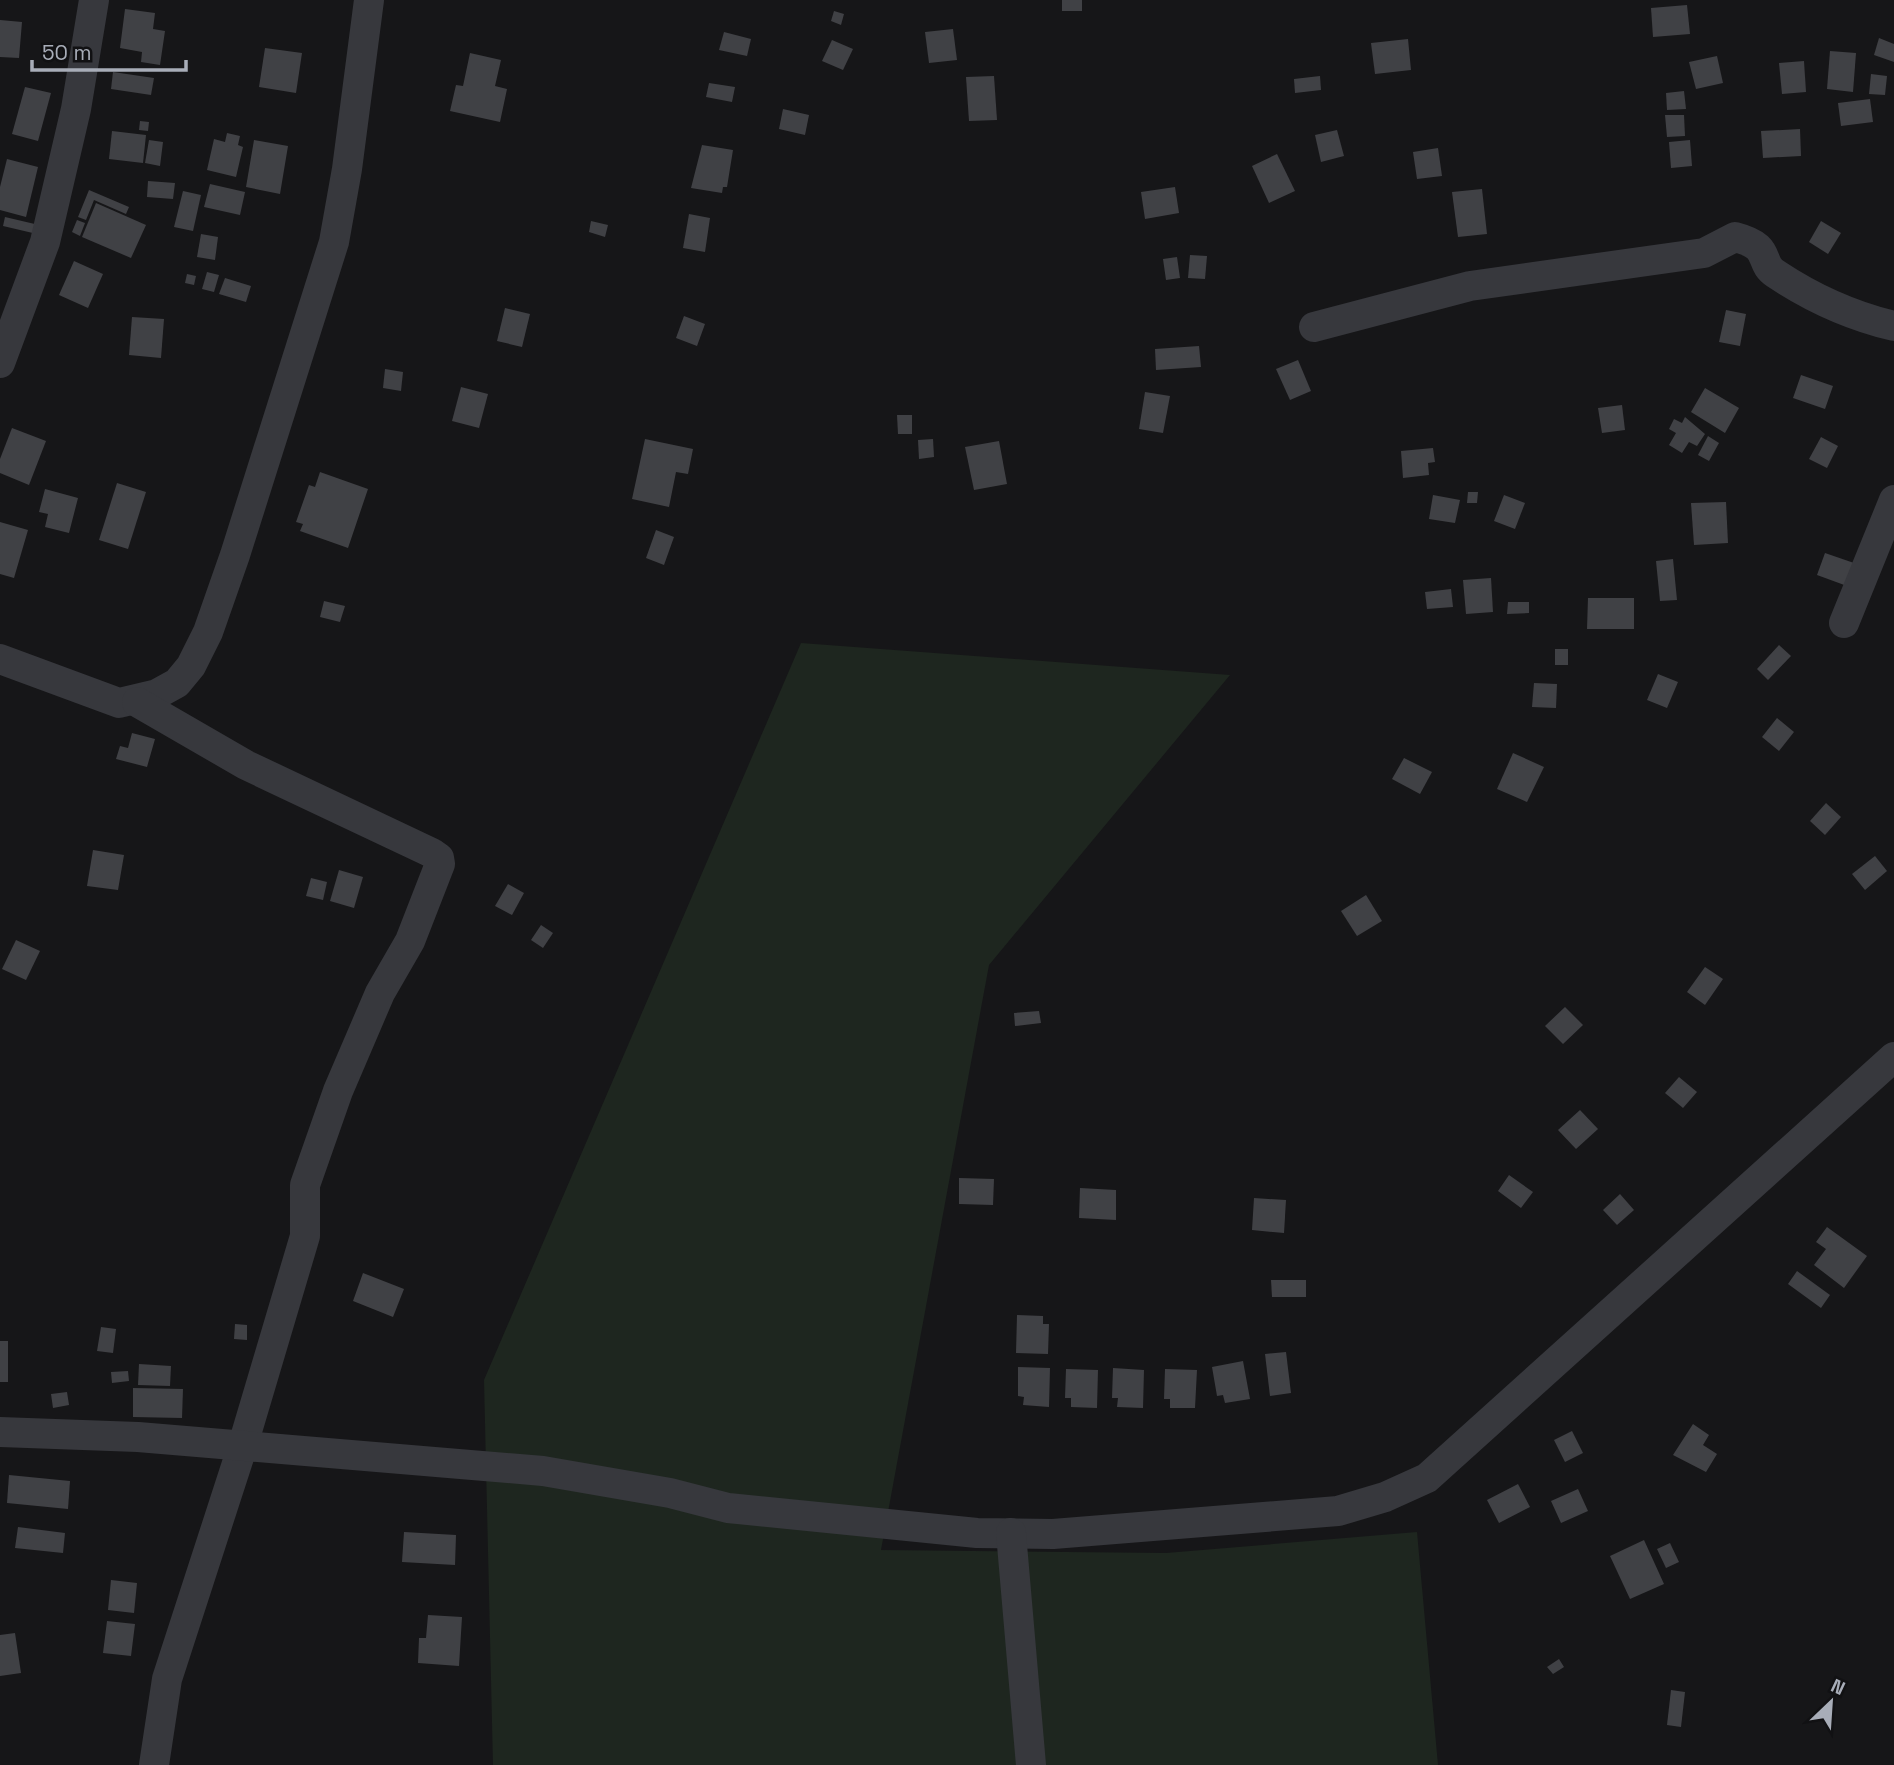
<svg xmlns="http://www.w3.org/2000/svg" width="1894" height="1765" viewBox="0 0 1894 1765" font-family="'Space Grotesk',sans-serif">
  <rect width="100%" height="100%" fill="#161618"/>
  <polygon fill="#1e261f" points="801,643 1230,675 989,965 881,1550 1166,1553 1417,1532 1438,1765 493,1765 484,1380"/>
  <g fill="#404145">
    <rect x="1062" y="0" width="20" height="11"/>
    <polygon points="1687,5 1690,34 1653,37 1651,8"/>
    <polygon points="125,9 155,13 153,29 165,31 160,65 141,62 142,52 120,48"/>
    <polygon points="834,11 844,14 841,25 831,21"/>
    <polygon points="0,20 22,22 19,58 0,57"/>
    <polygon points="953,29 957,60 929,63 925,32"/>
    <polygon points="724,32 751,39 747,56 719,50"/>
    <polygon points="1879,38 1894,44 1894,62 1874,55"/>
    <polygon points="1408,39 1411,70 1375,74 1371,43"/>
    <polygon points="832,40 853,49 843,70 822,61"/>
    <polygon points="265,48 302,53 296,93 259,87"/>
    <polygon points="1830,51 1856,53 1853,92 1827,89"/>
    <polygon points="470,53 501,60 495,86 507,89 500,122 450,111 456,85 463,86"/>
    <polygon points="1717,56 1723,83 1696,89 1689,62"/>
    <polygon points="1804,61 1806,92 1782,94 1779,63"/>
    <polygon points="113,72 154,78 151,95 111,89"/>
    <polygon points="1871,74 1887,76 1885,95 1869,94"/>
    <polygon points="994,76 997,120 969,121 966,77"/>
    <polygon points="1320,76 1321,90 1295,93 1294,79"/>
    <polygon points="709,83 735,87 732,102 706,97"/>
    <polygon points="25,87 51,93 38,141 12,134"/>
    <polygon points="1684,91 1686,109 1667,110 1666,93"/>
    <polygon points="1870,99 1873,122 1841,126 1838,103"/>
    <polygon points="783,109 809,115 805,135 779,129"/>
    <polygon points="1665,115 1684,115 1685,136 1667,137"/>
    <polygon points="140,121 149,122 148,131 139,130"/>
    <polygon points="1800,129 1801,156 1763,158 1761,131"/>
    <polygon points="1337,130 1344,156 1321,162 1315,135"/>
    <polygon points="112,131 146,135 143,163 109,159"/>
    <polygon points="227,133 240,136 238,145 243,147 236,177 207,170 214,139 225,142"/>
    <polygon points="149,140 163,142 160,166 145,163"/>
    <polygon points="254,140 288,146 280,194 246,187"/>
    <polygon points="1690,140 1692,166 1671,168 1669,142"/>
    <polygon points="702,145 733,150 727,187 723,187 722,193 691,188"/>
    <polygon points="1438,148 1442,176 1417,179 1413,152"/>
    <polygon points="1277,154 1295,191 1269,203 1252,166"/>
    <polygon points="7,159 38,167 26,217 0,210 0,187"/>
    <polygon points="148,181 175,183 173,199 147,197"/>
    <polygon points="210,184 245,192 240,215 204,207"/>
    <polygon points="1175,187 1179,213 1145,219 1141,192"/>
    <polygon points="1482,189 1487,234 1458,237 1452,192"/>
    <polygon points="89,190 129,207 126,214 94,200 86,220 78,217"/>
    <polygon points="183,191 201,195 193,231 174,227"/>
    <polygon points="96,203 146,225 131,258 82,237"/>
    <polygon points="689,214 710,218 705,252 683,248"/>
    <polygon points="5,217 39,225 37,234 3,226"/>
    <polygon points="77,220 85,223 80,236 72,232"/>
    <polygon points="591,221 608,225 605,237 589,232"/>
    <polygon points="1821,221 1841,233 1828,254 1809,242"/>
    <polygon points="201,234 218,237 215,260 197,257"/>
    <polygon points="1190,255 1207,256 1205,279 1188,278"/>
    <polygon points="1177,257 1180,278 1166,280 1163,259"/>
    <polygon points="74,261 103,274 88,308 59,295"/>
    <polygon points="207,272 219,275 214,292 202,289"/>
    <polygon points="187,274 196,276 194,285 185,283"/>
    <polygon points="225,278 251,286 246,302 219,294"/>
    <polygon points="505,308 530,314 522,347 497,341"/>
    <polygon points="1726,310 1746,314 1740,346 1719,342"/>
    <polygon points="684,316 705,324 697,346 676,338"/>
    <polygon points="132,317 164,319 161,358 129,355"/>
    <polygon points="1199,346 1201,367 1156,370 1155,349"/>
    <polygon points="1298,360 1311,391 1290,400 1276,369"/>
    <polygon points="385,369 403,372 401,391 383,388"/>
    <polygon points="1801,375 1833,386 1825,409 1793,398"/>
    <polygon points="461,387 488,394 479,428 452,421"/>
    <polygon points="1705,388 1739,408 1725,433 1691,412"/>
    <polygon points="1145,392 1170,396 1163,433 1139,429"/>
    <polygon points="1622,405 1625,430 1602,433 1598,408"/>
    <polygon points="897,415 912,415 912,434 898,434"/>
    <polygon points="1685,417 1705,434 1697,446 1689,442 1682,453 1669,445 1676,433 1669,429 1674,419 1682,423"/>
    <polygon points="12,428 46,441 29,485 0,473 0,459"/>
    <polygon points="1708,436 1719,443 1709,461 1698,455"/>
    <polygon points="1821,437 1838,446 1827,468 1809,459"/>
    <polygon points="645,439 693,449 688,474 676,472 669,507 632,499"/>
    <polygon points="933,439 934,457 919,459 918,440"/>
    <polygon points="999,441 1007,484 974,490 965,447"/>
    <polygon points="1433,448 1435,462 1428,463 1429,475 1403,478 1401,451"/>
    <polygon points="320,472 368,489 348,548 300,531 303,524 296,522 309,485 315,487"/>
    <polygon points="117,483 146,492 128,549 99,540"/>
    <polygon points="45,489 78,498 69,533 45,527 48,514 39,512"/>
    <polygon points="1468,492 1478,492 1477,503 1467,503"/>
    <polygon points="1433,495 1460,500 1455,523 1429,519"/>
    <polygon points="1504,495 1525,503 1515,529 1494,521"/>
    <polygon points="1726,502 1728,543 1694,545 1691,503"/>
    <polygon points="0,522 28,530 14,578 0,574"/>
    <polygon points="656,530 674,537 664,565 646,558"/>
    <polygon points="1825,553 1854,563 1847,586 1817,575"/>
    <polygon points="1673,559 1677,600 1660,601 1656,561"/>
    <polygon points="1491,578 1493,612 1466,614 1463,580"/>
    <polygon points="1451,589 1453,607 1427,609 1425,592"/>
    <polygon points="1588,598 1634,598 1634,629 1587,629"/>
    <polygon points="324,601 345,606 340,622 320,617"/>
    <polygon points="1508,602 1529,602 1529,613 1507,614"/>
    <polygon points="1779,645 1791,656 1768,680 1757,669"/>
    <rect x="1555" y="649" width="13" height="16"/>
    <polygon points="1658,674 1678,682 1667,708 1647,700"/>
    <polygon points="1534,683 1557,684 1556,708 1532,707"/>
    <polygon points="1777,718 1794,732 1779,751 1762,737"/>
    <polygon points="132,733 155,739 147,767 116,759 120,746 128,748"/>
    <polygon points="1513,753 1544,767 1527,802 1497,789"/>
    <polygon points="1404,758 1432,772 1420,794 1392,779"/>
    <polygon points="1826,803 1841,817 1825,835 1810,821"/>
    <polygon points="93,850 124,855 118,890 87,886"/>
    <polygon points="1875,856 1887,871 1865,890 1852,874"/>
    <polygon points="339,870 363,877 354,908 330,901"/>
    <polygon points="311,878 327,882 323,900 306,896"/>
    <polygon points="508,884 524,893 512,915 495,906"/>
    <polygon points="1366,895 1382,921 1357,936 1341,911"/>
    <polygon points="541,925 553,933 543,948 531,940"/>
    <polygon points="16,940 40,951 26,980 2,969"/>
    <polygon points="1705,967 1723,979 1705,1005 1687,992"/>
    <polygon points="1565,1007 1583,1025 1563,1044 1545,1026"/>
    <polygon points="1039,1011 1041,1023 1015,1026 1014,1013"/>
    <polygon points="1679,1077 1697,1092 1683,1108 1665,1093"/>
    <polygon points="1580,1110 1598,1129 1576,1149 1558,1130"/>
    <polygon points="1509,1175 1533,1192 1521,1208 1498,1191"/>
    <polygon points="959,1178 994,1179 993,1205 959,1204"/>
    <polygon points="1080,1188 1116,1190 1116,1220 1079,1218"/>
    <polygon points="1620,1194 1634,1210 1617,1225 1603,1210"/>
    <polygon points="1254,1198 1286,1200 1284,1233 1252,1230"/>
    <polygon points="1827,1227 1867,1256 1844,1288 1814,1265 1826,1249 1816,1242"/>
    <polygon points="1797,1271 1830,1295 1821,1308 1788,1284"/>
    <polygon points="363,1273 404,1289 393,1317 353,1301"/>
    <polygon points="1271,1280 1306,1280 1306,1297 1272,1297"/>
    <polygon points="1017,1315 1043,1316 1043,1324 1049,1324 1048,1354 1016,1353"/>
    <polygon points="235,1324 247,1325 247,1340 234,1339"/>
    <polygon points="101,1327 116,1329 113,1353 97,1351"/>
    <rect x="0" y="1341" width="8" height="41"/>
    <polygon points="1286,1352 1291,1393 1270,1396 1265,1354"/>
    <polygon points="1243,1361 1250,1399 1225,1403 1223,1395 1217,1396 1212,1367"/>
    <polygon points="139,1364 171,1366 170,1386 138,1385"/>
    <polygon points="1018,1367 1050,1368 1049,1407 1023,1405 1024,1397 1018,1396"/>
    <polygon points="1113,1368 1144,1370 1143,1408 1117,1407 1118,1398 1112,1398"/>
    <polygon points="1066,1369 1098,1370 1097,1408 1071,1407 1071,1398 1065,1398"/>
    <polygon points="1165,1369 1197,1370 1195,1408 1170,1408 1170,1399 1164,1399"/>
    <polygon points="128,1371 129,1381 112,1383 111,1372"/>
    <polygon points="133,1388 183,1389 182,1418 133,1417"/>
    <polygon points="67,1392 69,1405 53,1408 51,1394"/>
    <polygon points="1693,1424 1709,1435 1703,1445 1717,1454 1706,1472 1673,1455"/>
    <polygon points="1572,1431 1583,1453 1565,1462 1554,1440"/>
    <polygon points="9,1475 70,1481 68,1509 7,1503"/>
    <polygon points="1518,1484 1530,1507 1499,1523 1487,1500"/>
    <polygon points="1578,1489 1588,1511 1561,1523 1551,1501"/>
    <polygon points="18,1527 65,1533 63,1553 15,1548"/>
    <polygon points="404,1532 456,1535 455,1565 402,1562"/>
    <polygon points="1644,1540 1664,1584 1630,1599 1610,1556"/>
    <polygon points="1670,1543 1679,1562 1666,1568 1657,1549"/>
    <polygon points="111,1580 137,1583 134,1613 108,1610"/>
    <polygon points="428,1615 462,1617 459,1666 418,1663 419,1638 426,1638"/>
    <polygon points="107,1621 135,1624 131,1656 103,1653"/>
    <polygon points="15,1633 21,1673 0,1676 0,1635"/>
    <polygon points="1559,1659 1564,1667 1553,1674 1547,1667"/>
    <polygon points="1671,1690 1685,1692 1681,1727 1667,1725"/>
  </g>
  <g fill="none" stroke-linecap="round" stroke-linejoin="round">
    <g stroke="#37383d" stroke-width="30">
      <path d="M1314,327L1470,286L1704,253L1735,237C1774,247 1757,262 1776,274C1812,298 1852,316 1894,326"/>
      <polyline points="0,363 45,242 76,109 94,0"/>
      <polyline points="1844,623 1894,500"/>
      <polyline points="0,659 119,703 157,694 177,683 191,666 208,632 235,555 334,242 347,169 369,0"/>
      <polyline points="137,702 246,765 432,853 439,858 440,864 410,941 380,993 338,1091 305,1185 305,1236 242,1448 167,1679 154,1765"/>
      <polyline points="0,1432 138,1437 543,1471 670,1493 728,1508 977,1533 1053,1534 1338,1511 1385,1497 1427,1478 1894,1057"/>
      <polyline points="1011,1533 1031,1765"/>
    </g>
  </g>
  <g transform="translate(1831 1702) rotate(25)" stroke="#111113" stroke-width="5" paint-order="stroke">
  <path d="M0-5L12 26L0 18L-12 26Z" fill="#a8adb8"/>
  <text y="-10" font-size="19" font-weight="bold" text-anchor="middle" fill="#a8adb8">N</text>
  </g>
  <path d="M32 60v10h154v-10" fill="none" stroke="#a8adb8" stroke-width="3.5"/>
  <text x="42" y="60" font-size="21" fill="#a8adb8" stroke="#111113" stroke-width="5" paint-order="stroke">50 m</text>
</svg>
